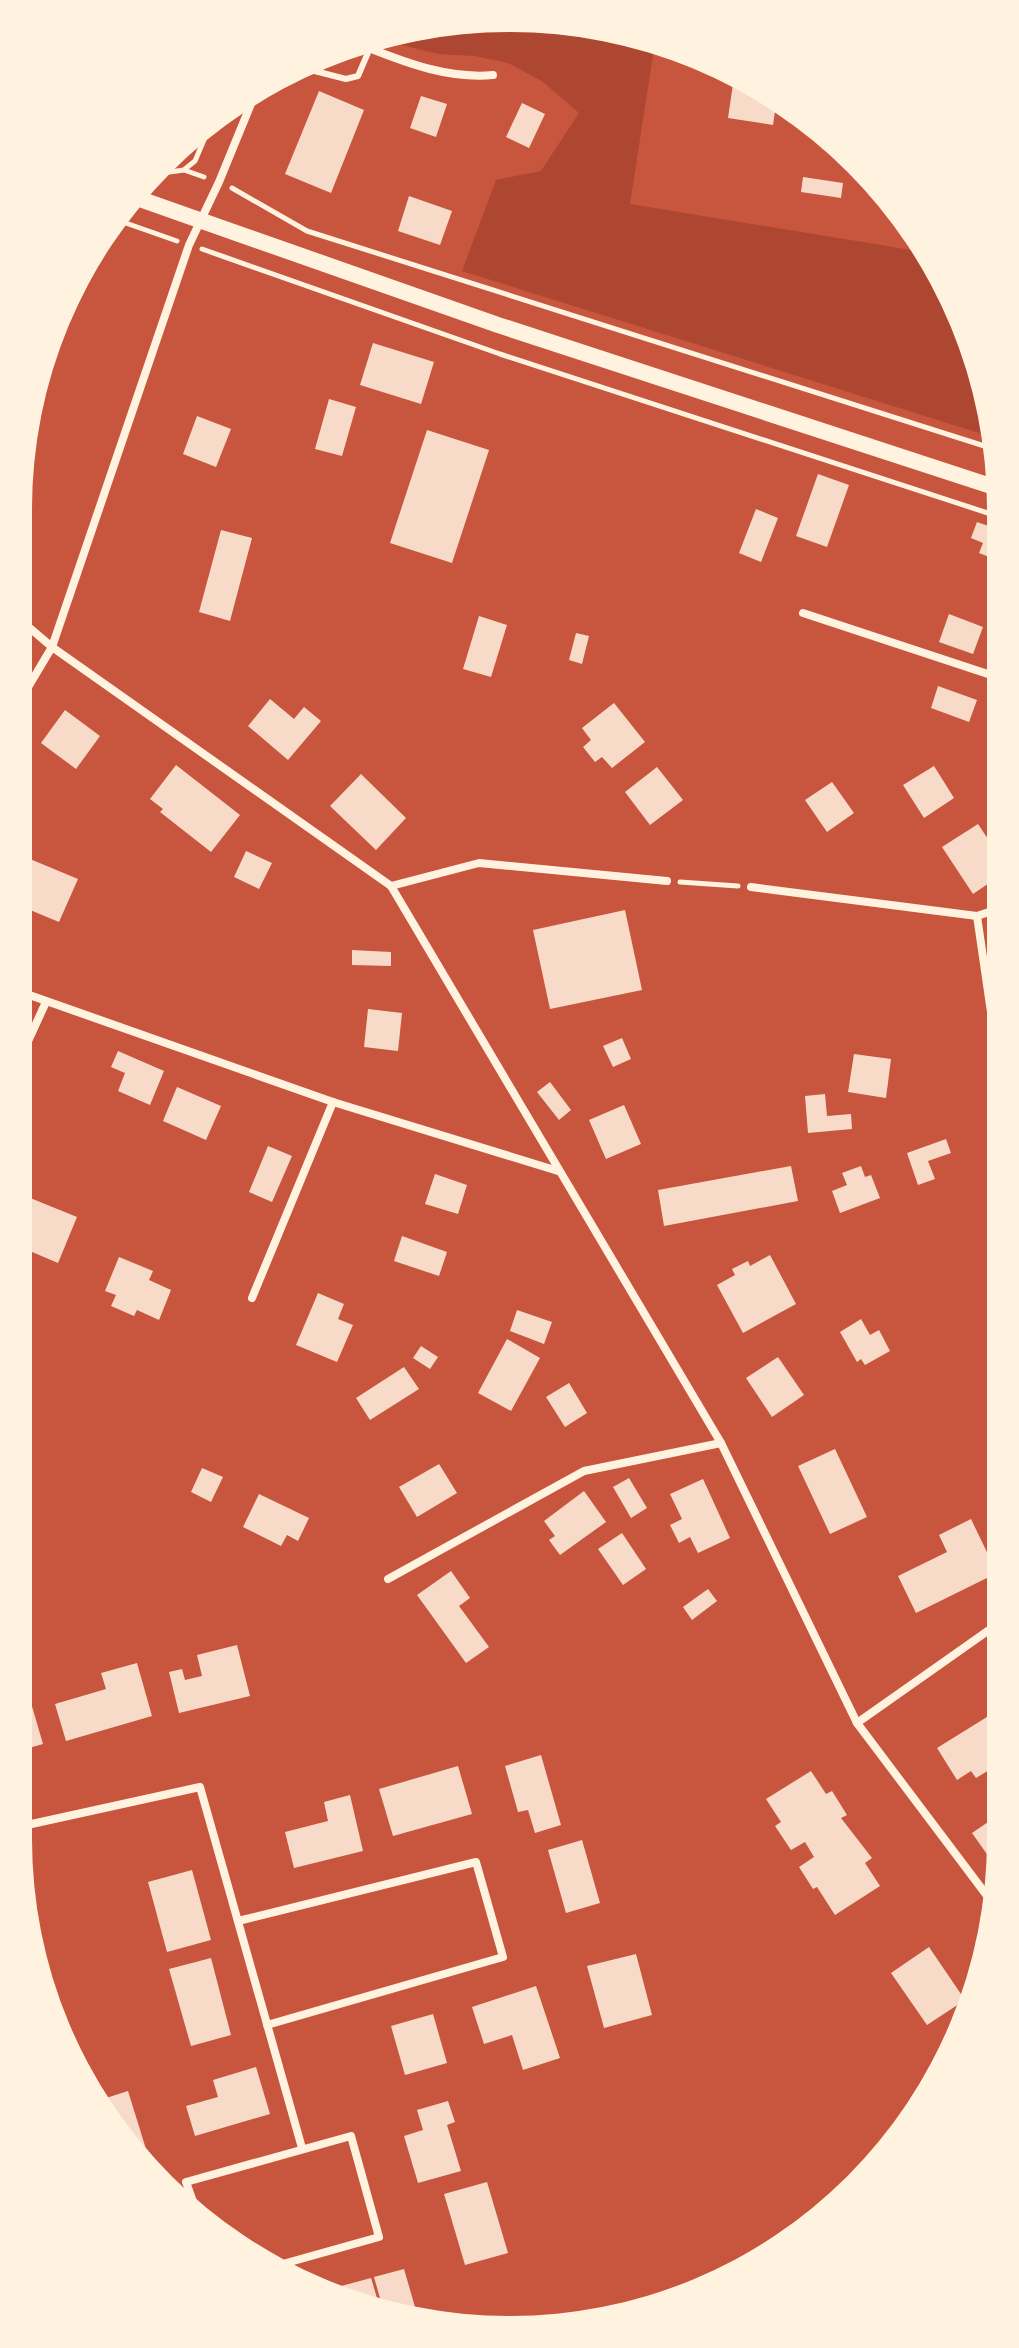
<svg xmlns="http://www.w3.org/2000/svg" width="1019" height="2348" viewBox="0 0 1019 2348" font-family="Inter,sans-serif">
  <rect width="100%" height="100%" fill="#c8553d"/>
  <polygon fill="#ae4732" points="478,19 655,42 630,204 923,252 963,321 995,438 462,271 496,180 541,171 579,113 542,81 508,63 475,56 438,54 390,42"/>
  <g fill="#f7dbc8">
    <polygon points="734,77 777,98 773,125 728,118"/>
    <polygon points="319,91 364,110 331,193 285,174"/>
    <polygon points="421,96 447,104 436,137 410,128"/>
    <polygon points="522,103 545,114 529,148 506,137"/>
    <polygon points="803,177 843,183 841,198 801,192"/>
    <polygon points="409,196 452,211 440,245 398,231"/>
    <polygon points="373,343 434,362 421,404 360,385"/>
    <polygon points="329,399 356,407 342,456 315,449"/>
    <polygon points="197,416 231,429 216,467 183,454"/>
    <polygon points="427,430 489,450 452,563 390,543"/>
    <polygon points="818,474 849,485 827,547 796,536"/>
    <polygon points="756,509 778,518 761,562 739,553"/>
    <polygon points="977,522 997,529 997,560 979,553 983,543 971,538"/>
    <polygon points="221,530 252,538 230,621 199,612"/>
    <polygon points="949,614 983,627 973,654 939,642"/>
    <polygon points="479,616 507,625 491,677 463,669"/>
    <polygon points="576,633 589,636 582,664 569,660"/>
    <polygon points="938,686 977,700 969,722 931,708"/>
    <polygon points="270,699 294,719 304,707 321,721 288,760 248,726"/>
    <polygon points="614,703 645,742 612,768 602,757 595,762 583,747 591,740 582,728"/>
    <polygon points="65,710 100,736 76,769 41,743"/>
    <polygon points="176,765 240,815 211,852 160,812 163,809 150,799"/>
    <polygon points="934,766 954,798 924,818 903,785"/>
    <polygon points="657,767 683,800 650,825 625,792"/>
    <polygon points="361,774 406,818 376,850 330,806"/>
    <polygon points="832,782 854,813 827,832 805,800"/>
    <polygon points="978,824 998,854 998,877 973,894 942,847"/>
    <polygon points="246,851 272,863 259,889 234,877"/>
    <polygon points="18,854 78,879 59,922 18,905"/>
    <polygon points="625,910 642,990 550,1009 533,930"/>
    <polygon points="352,950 391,952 391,966 352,965"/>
    <polygon points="368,1009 402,1013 398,1051 364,1047"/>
    <polygon points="622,1038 631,1059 613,1067 603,1046"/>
    <polygon points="118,1051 164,1071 150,1105 118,1091 125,1073 111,1067"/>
    <polygon points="854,1054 891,1059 886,1098 848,1092"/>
    <polygon points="550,1082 571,1110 559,1120 537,1092"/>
    <polygon points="177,1087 221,1106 206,1140 163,1121"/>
    <polygon points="825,1094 827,1116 851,1114 852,1129 808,1133 805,1096"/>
    <polygon points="624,1105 641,1144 606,1159 589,1120"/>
    <polygon points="946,1139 951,1153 928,1161 935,1179 918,1185 907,1153"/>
    <polygon points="268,1146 292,1156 272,1202 249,1192"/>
    <polygon points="791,1166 798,1201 664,1226 658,1190"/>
    <polygon points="861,1166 865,1177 871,1175 880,1198 840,1213 832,1191 847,1185 842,1173"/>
    <polygon points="435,1174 467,1185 458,1214 425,1204"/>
    <polygon points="18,1193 77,1217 58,1263 18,1246"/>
    <polygon points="402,1236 447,1252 439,1276 394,1261"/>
    <polygon points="770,1255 796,1304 743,1333 717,1285 735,1275 732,1269 748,1261 750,1266"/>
    <polygon points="119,1257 153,1271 149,1280 171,1290 159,1320 137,1310 134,1316 111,1306 116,1295 105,1291"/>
    <polygon points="318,1293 344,1304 338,1319 353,1325 337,1362 296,1345"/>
    <polygon points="517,1310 552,1322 544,1344 510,1331"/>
    <polygon points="861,1319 870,1335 879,1330 890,1351 865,1365 861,1359 857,1362 840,1332"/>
    <polygon points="507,1339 540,1358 511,1411 478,1393"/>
    <polygon points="421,1346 438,1357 430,1369 413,1358"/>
    <polygon points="778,1357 804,1395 772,1417 746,1378"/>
    <polygon points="404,1367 419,1389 370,1420 356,1398"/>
    <polygon points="569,1383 587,1413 565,1427 546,1397"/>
    <polygon points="835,1449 867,1517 830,1534 798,1466"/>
    <polygon points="439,1464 457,1493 417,1517 399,1487"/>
    <polygon points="202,1468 223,1477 211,1502 191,1492"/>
    <polygon points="629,1478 647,1508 631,1518 613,1487"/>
    <polygon points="703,1479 730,1538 698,1553 690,1537 679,1543 670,1525 682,1519 670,1494"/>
    <polygon points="584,1491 606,1522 560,1555 549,1540 555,1536 544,1521"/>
    <polygon points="259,1494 309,1518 298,1541 287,1535 281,1546 243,1527"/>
    <polygon points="971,1519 997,1573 916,1613 898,1576 947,1552 939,1535"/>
    <polygon points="622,1533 646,1569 623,1585 598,1549"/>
    <polygon points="451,1571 470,1598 459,1606 489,1647 466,1663 417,1595"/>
    <polygon points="708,1589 717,1601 692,1620 683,1607"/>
    <polygon points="237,1645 250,1696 179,1713 169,1672 182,1669 185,1680 202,1676 197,1655"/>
    <polygon points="137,1663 152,1716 66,1741 55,1704 106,1689 101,1673"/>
    <polygon points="29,1696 43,1744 18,1751 18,1699"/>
    <polygon points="995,1712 1001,1721 1001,1755 995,1758 999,1764 976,1778 971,1771 957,1780 937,1748"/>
    <polygon points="541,1755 561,1825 535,1833 528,1810 518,1812 505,1766"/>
    <polygon points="458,1766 472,1814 393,1836 379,1789"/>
    <polygon points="811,1771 826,1794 832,1791 847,1815 841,1818 872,1858 865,1863 880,1886 835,1915 817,1887 813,1889 799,1867 814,1857 805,1842 791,1850 775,1826 781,1822 766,1799"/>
    <polygon points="350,1795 363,1851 294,1868 285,1832 328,1821 324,1802"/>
    <polygon points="994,1818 1001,1829 996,1867 972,1833"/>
    <polygon points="582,1840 600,1903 566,1913 548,1850"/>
    <polygon points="192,1870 211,1940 167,1952 148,1882"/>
    <polygon points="929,1947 965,2000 927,2025 891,1973"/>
    <polygon points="636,1954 652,2015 604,2028 587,1966"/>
    <polygon points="211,1958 231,2035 191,2046 169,1969"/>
    <polygon points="536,1986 560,2058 523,2070 512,2035 484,2044 472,2007"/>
    <polygon points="433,2014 447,2063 405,2075 391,2026"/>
    <polygon points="256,2067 270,2114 195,2136 186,2106 218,2097 213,2080"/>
    <polygon points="128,2091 146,2149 150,2170 140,2162 106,2098"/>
    <polygon points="448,2101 455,2122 447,2125 461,2171 418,2183 404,2136 423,2130 417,2110"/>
    <polygon points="487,2182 508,2253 465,2265 444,2194"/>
    <polygon points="404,2269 415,2307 393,2313 383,2309 374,2277"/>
    <polygon points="371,2278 380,2308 330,2289"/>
  </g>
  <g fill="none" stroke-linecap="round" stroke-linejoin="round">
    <g stroke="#fff3e0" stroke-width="5">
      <polyline points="185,169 195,161 206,135"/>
      <polyline points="155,174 184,170 204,177"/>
      <polyline points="232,188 307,231 997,450"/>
      <polyline points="120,221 177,241"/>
      <polyline points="202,249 500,354 997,516"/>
      <polyline points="680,882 738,886"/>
    </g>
    <polyline stroke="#fff3e0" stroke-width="6" points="299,67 346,79 358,76 370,48"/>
    <g stroke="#fff3e0" stroke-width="8">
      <path d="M369,48C409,64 450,79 493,75"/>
      <polyline points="803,613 997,677"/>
      <polyline points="18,618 52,647 391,886 721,1443 857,1723 991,1901"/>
      <polyline points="18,704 52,647 189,245 219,182 253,99"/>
      <polyline points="391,886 479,863 667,881"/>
      <polyline points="751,887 977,916 998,909"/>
      <polyline points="977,916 999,1067"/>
      <polyline points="18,991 333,1102 558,1171"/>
      <polyline points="18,1063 46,1002"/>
      <polyline points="252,1298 333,1102"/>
      <polyline points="388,1579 584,1471 721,1443"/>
      <polyline points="857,1723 999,1623"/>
      <polyline points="18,1827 200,1787 302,2148"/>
      <polyline points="238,1921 476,1862 503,1957 267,2025"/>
      <polyline points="195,2207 186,2182 351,2136 379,2237 272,2267"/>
    </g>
    <polyline stroke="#fff3e0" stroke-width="16" points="134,197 498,325 997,488"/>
  </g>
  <path d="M0 0H1019V2348H0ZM509 32H510A477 477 0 0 1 987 509V1839A477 477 0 0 1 510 2316H509A477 477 0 0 1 32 1839V509A477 477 0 0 1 509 32Z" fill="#fff3e0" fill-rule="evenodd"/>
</svg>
